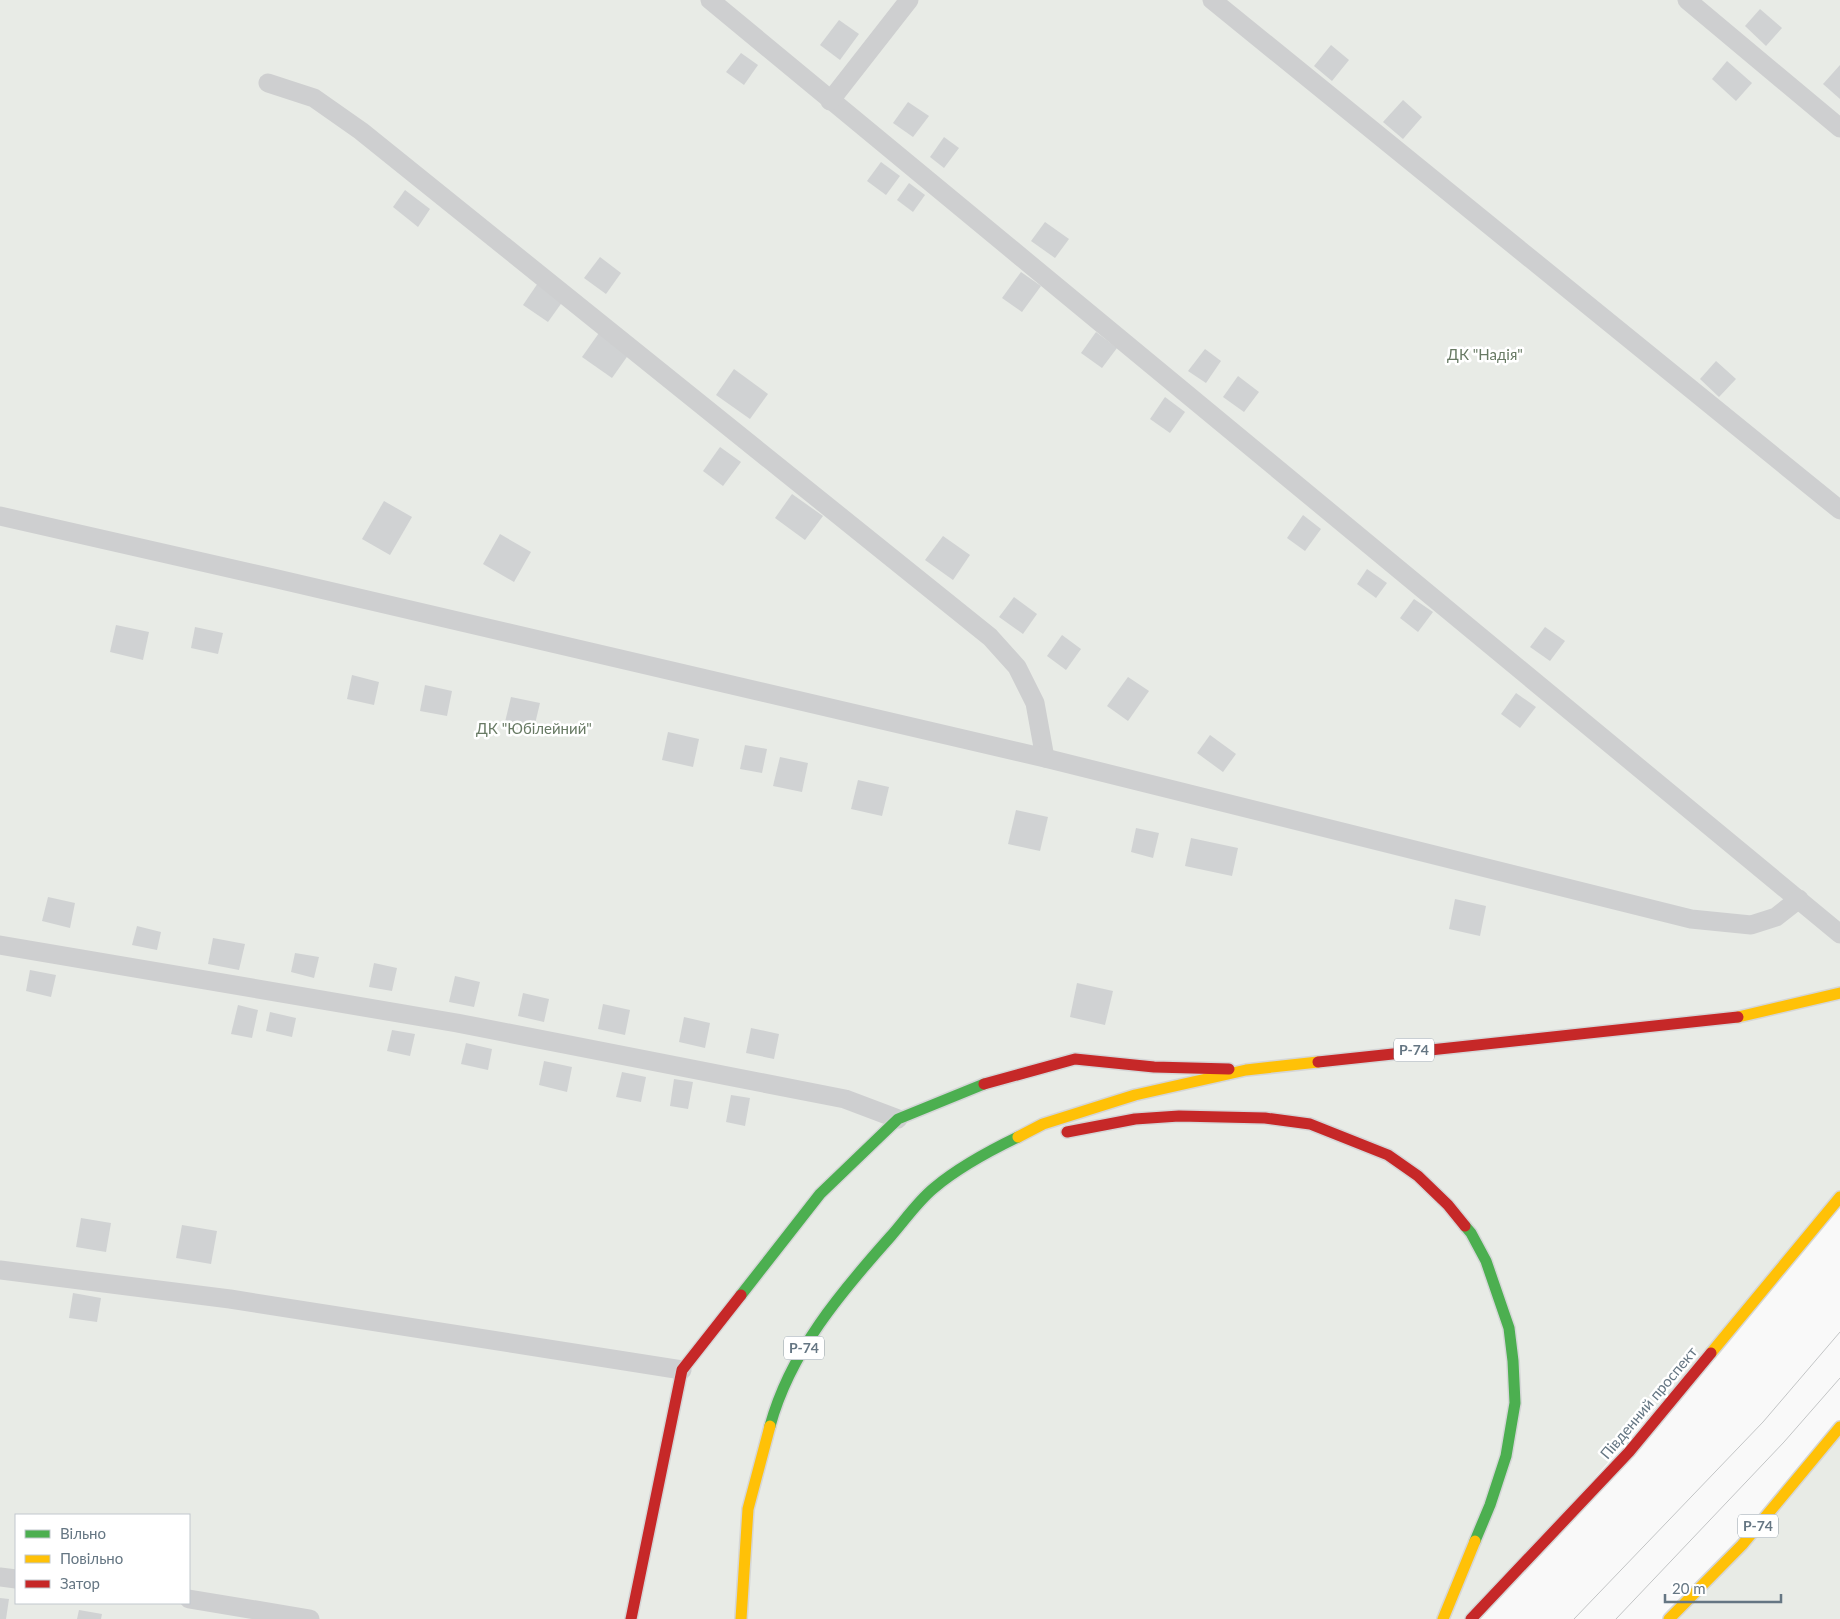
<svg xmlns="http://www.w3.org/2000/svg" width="1840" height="1619" viewBox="0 0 1840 1619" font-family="Lato,sans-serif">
  <rect width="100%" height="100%" fill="#f9f9f9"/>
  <g fill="#e8ebe6" fill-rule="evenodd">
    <path d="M0,0H1840V1197L1471,1619H0ZM16,1515H189V1603H16Z"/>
    <polygon points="1840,1427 1840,1619 1669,1619"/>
  </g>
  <g fill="#d0d2d3">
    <polygon points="1760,9 1782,28 1766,46 1745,26"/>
    <polygon points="839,20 859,34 840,60 820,45"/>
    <polygon points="1331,45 1349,60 1332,81 1314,66"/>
    <polygon points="741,53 758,65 744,85 726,72"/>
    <polygon points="1727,61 1752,83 1736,101 1712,79"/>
    <polygon points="1840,65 1840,99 1823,84"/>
    <polygon points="1403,100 1422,117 1403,139 1383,122"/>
    <polygon points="908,102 929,116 913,137 893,123"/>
    <polygon points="944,137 959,148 944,168 930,157"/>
    <polygon points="881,162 900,176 886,195 867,181"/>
    <polygon points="909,183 925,195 913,212 897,200"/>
    <polygon points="405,190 430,209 418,227 393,207"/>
    <polygon points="1045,222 1069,239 1055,258 1031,241"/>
    <polygon points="600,257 621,273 606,294 584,278"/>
    <polygon points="1021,272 1041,286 1022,312 1002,298"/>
    <polygon points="538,283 563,301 548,322 523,305"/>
    <polygon points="1096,332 1117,348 1102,368 1081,353"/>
    <polygon points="599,333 629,354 612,378 582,357"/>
    <polygon points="1205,349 1221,361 1206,383 1188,371"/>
    <polygon points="1716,361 1736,379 1719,397 1700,379"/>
    <polygon points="734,369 768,394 750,419 716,395"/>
    <polygon points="1238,376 1259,392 1244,412 1223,397"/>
    <polygon points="1165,397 1185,412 1170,433 1150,419"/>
    <polygon points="720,447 741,462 723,486 703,471"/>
    <polygon points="792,494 823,516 805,540 775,518"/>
    <polygon points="384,501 412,517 390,555 362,539"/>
    <polygon points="1303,515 1321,529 1305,551 1287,538"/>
    <polygon points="500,534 531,552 514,582 483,564"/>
    <polygon points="943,536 970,555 953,580 925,560"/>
    <polygon points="1367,569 1387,583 1376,598 1357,584"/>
    <polygon points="1014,597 1037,614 1023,634 999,617"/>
    <polygon points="1414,599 1433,612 1418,632 1400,618"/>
    <polygon points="116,625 149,632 143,660 110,652"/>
    <polygon points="195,627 223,633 218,654 191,648"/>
    <polygon points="1545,627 1565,641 1550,661 1530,647"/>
    <polygon points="1062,635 1081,649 1066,670 1047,656"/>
    <polygon points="352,675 379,682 374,705 347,699"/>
    <polygon points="1128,677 1149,691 1128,721 1107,706"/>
    <polygon points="425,685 452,691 447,716 420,711"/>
    <polygon points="1516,693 1536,707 1520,728 1501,714"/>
    <polygon points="511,697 540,703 534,728 505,722"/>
    <polygon points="668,732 699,739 693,767 662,760"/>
    <polygon points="1210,735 1236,754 1223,772 1197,753"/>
    <polygon points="745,745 767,749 762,773 740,769"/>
    <polygon points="780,757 808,763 802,792 773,786"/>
    <polygon points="858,780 889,787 882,816 851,809"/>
    <polygon points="1016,810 1048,817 1040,851 1008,844"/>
    <polygon points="1136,828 1159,833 1153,858 1131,852"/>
    <polygon points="1191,838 1238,848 1232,876 1185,866"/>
    <polygon points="48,897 75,903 70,928 42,921"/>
    <polygon points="1455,899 1486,906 1480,936 1449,929"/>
    <polygon points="137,926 161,932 157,950 132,945"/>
    <polygon points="213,938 245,944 239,970 208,964"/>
    <polygon points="295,953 319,957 314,978 291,972"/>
    <polygon points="374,963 397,968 392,991 369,987"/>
    <polygon points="30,970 56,975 51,997 26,991"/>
    <polygon points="455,976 480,982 474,1007 449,1002"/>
    <polygon points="1077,983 1113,991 1105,1025 1070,1017"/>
    <polygon points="523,993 549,999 544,1022 518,1016"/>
    <polygon points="603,1004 630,1010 625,1035 598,1029"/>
    <polygon points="238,1005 258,1010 252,1038 231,1034"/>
    <polygon points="270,1012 296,1018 292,1037 266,1031"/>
    <polygon points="684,1017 710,1023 705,1048 679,1042"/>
    <polygon points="751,1028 779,1034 774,1059 746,1053"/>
    <polygon points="392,1030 415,1034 410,1056 387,1051"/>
    <polygon points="466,1043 492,1049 488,1070 461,1064"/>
    <polygon points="544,1061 572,1067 567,1092 539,1085"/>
    <polygon points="622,1072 646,1077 641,1102 616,1097"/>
    <polygon points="674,1079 693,1082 688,1109 670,1106"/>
    <polygon points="731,1095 750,1098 745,1126 726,1122"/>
    <polygon points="81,1218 111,1223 106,1252 76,1247"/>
    <polygon points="182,1225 217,1231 211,1264 176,1258"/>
    <polygon points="73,1293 101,1298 97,1322 69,1318"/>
    <polygon points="0,1598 9,1599 6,1619 0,1619"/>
    <polygon points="79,1610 102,1614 101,1619 77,1619"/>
  </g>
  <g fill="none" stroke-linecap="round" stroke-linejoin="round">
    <g stroke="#d5d6d7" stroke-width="14">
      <g id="fast">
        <polyline points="1465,1226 1471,1233 1486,1261 1509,1328 1513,1361 1515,1403 1506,1456 1490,1505 1475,1541"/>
        <polyline points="741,1295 820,1194 898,1119 984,1084"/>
        <path d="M770,1426C790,1352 841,1292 891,1236C905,1220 918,1201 934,1188C959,1167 989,1151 1018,1137"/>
      </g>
    </g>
    <g stroke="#d5d6d7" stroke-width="14">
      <g id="slow">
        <polyline points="1738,1017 1840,993"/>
        <polyline points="1018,1137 1043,1124 1135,1095 1246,1070 1318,1062"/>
        <polyline points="1711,1353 1840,1197"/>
        <polyline points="741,1619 748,1509 770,1426"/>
        <polyline points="1443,1619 1475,1541"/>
        <polyline points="1669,1619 1742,1545 1840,1427"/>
      </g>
    </g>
    <g stroke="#d5d6d7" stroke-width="14">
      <g id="jam">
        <polyline points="1318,1062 1738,1017"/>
        <polyline points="984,1084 1075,1059 1154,1067 1229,1069"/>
        <polyline points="1067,1132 1135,1119 1179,1116 1265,1118 1310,1124 1388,1155 1418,1176 1448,1205 1465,1226"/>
        <polyline points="631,1619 682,1370 741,1295"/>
        <polyline points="1471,1619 1629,1452 1711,1353"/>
      </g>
    </g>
    <g stroke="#cecfd0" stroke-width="19">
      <polyline points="710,0 1840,934"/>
      <polyline points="1212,0 1840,510"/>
      <polyline points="1687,0 1840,128"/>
      <polyline points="268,83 314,98 361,131 990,637 1017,667 1035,703 1045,758"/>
      <polyline points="830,101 909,0"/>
      <polyline points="0,516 273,578 1045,758 1691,919 1751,925 1776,917 1799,899"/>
      <polyline points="0,945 457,1023 845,1099 898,1119"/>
      <polyline points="0,1270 230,1299 682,1370"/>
      <polyline points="0,1577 16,1579"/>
      <polyline points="189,1599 310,1619"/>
    </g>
    <use href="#fast" stroke="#4caf50" stroke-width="11"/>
    <use href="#slow" stroke="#ffc107" stroke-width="11"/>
    <use href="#jam" stroke="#c62828" stroke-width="11"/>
    <g stroke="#c3c5c6" stroke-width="1">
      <polyline points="1574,1619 1763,1422 1840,1332"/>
      <polyline points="1616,1619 1784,1442 1840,1378"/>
    </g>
  </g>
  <g text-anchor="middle" stroke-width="5" stroke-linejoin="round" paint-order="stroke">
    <g fill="#fff" stroke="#939fa8" stroke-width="1">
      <rect x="1394" y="1038.5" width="40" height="23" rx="4"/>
      <rect x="784" y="1336.5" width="40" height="23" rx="4"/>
      <rect x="1738" y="1514.5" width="40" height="23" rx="4"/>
    </g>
    <g font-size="14" font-weight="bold" fill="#657683">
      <text x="1414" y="1055">Р-74</text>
      <text x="804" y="1353">Р-74</text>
      <text x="1758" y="1531">Р-74</text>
    </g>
    <g font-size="15" fill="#687a64" stroke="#fff">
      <text x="1485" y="360">ДК "Надія"</text>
      <text x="534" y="734">ДК "Юбілейний"</text>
    </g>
    <g font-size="15" fill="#657683" stroke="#fff">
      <text transform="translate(1649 1403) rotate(-50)" y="5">Південний проспект</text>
    </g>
  </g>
  <rect x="15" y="1514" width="175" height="90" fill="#ffffff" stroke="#c1c8cd"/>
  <rect x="25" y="1530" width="25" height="8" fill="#4caf50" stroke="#c1c8cd"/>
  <text x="60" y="1539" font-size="15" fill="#657683">Вільно</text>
  <rect x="25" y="1555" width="25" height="8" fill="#ffc107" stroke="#c1c8cd"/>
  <text x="60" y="1564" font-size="15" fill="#657683">Повільно</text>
  <rect x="25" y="1580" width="25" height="8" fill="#c62828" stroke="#c1c8cd"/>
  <text x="60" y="1589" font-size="15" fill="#657683">Затор</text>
  <path d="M1665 1594v8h116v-8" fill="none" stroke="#657683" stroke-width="2.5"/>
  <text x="1672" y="1594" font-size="15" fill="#657683" stroke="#ffffff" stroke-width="4" paint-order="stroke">20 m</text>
</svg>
